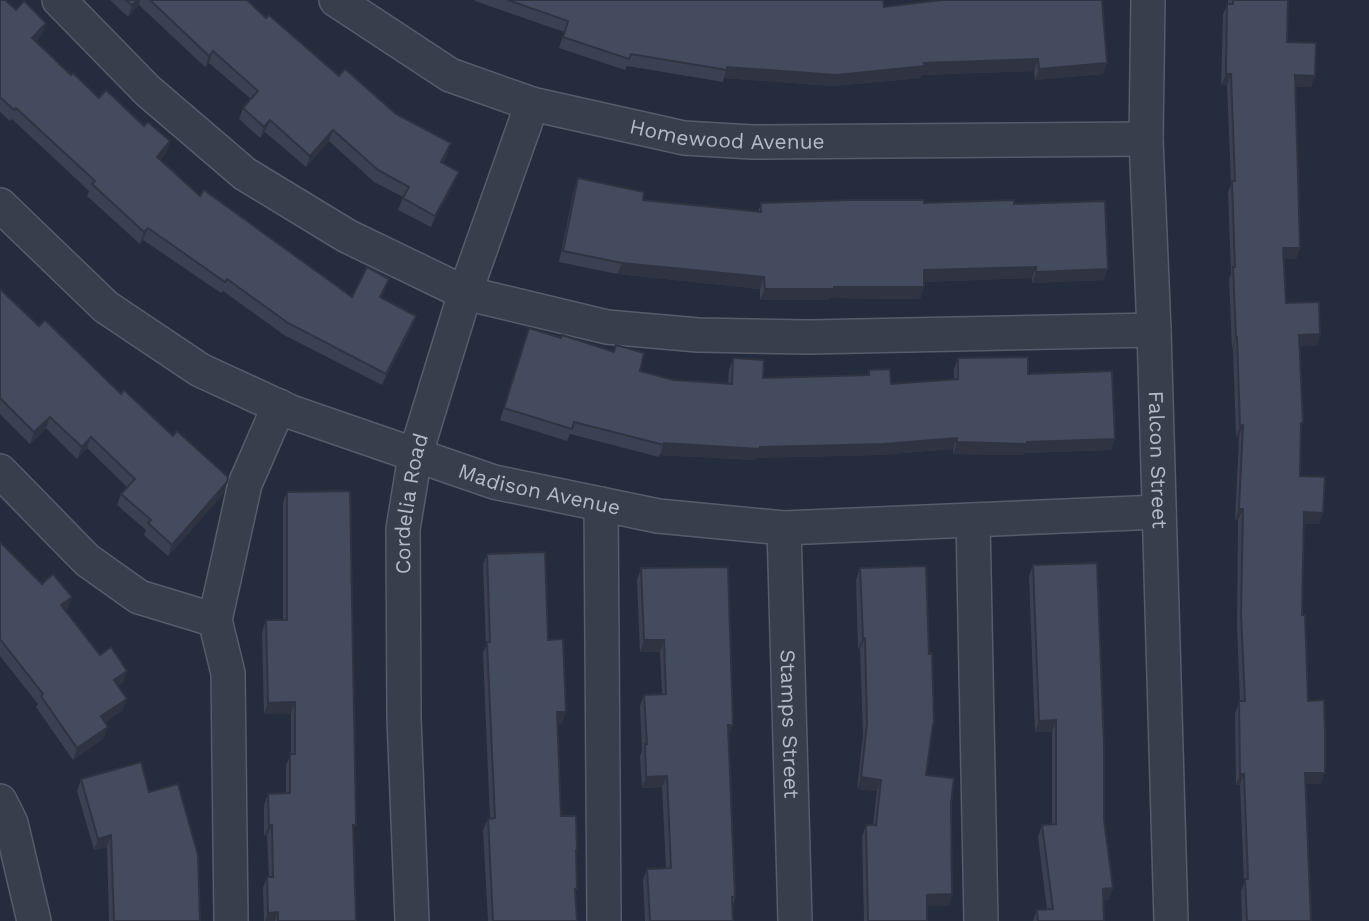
<svg xmlns="http://www.w3.org/2000/svg" width="1369" height="921" viewBox="0 0 1369 921" font-family="'Work Sans',sans-serif">
  <rect width="100%" height="100%" fill="#252c3d"/>
  <g fill="none" stroke-linecap="round" stroke-linejoin="round">
    <g stroke="#575c6b" stroke-width="36">
      <g id="minor">
        <polyline points="59,0 148,91 245,174 347,236 465,293 607,327 698,335 809,337 1154,330"/>
        <path id="s1" d="M336,0L450,75L532,104L684,138L752,142L1146,139"/>
        <path id="s2" d="M1148,0L1146,139L1154,330L1171,921"/>
        <path id="s3" d="M0,205L106,307L200,370L291,412L494,482L658,516L784,528L1159,512"/>
        <polyline points="0,471 87,560 139,597 215,620"/>
        <polyline points="601,504 604,921"/>
        <polyline points="973,520 981,921"/>
        <path id="s4" d="M784,528L795,921"/>
        <polyline points="0,801 11,823 34,921"/>
        <polyline points="231,921 228,673 215,620 245,484 279,406"/>
        <path id="s5" d="M412,921L404,718L403,529L415,456L465,293L532,104"/>
      </g>
    </g>
    <use href="#minor" stroke="#393e4d" stroke-width="33"/>
  </g>
  <g fill="#3b4052">
    <polygon points="0,0 42,34 36,41 71,75 99,98 170,141 166,153 160,160 200,196 352,297 385,290 381,297 412,327 382,385 284,335 223,291 221,293 143,240 140,244 87,196 89,191 12,119 10,121 0,112"/>
    <polygon points="110,0 247,0 266,18 339,76 396,114 447,155 443,163 454,183 431,227 398,210 403,197 374,182 329,141 306,167 265,132 260,138 239,119 243,108 251,99 209,63 205,67 139,5 128,17"/>
    <polygon points="475,0 883,0 884,7 1107,63 1103,74 1035,80 1034,71 922,75 921,78 832,86 724,78 723,82 627,66 625,70 559,48 564,32 475,1"/>
    <polygon points="1228,0 1288,0 1287,42 1311,87 1295,87 1300,248 1296,259 1284,259 1286,303 1320,334 1316,346 1300,346 1301,427 1300,476 1319,524 1304,524 1302,615 1308,701 1321,784 1305,784 1311,921 1242,921 1241,891 1244,883 1240,785 1236,785 1235,713 1240,701 1237,626 1238,520 1235,520 1239,437 1236,437 1233,348 1232,348 1229,279 1231,274 1228,192 1231,185 1227,85 1221,85 1223,15 1227,4 1228,4"/>
    <polygon points="578,178 643,200 758,212 761,203 1014,204 1104,280 1032,283 1032,278 924,282 920,299 830,298 830,300 760,300 760,289 617,274 559,262 574,190"/>
    <polygon points="0,289 39,326 227,482 223,494 168,556 144,535 146,530 117,505 121,494 127,487 87,448 77,459 46,428 30,444 0,414"/>
    <polygon points="529,328 561,338 614,352 616,345 640,371 674,380 728,383 729,370 733,358 763,378 867,375 869,370 891,384 954,380 954,369 958,358 1028,374 1115,439 1111,450 1024,453 1023,455 953,454 953,449 879,455 756,458 756,460 660,455 659,457 570,434 567,441 500,420"/>
    <polygon points="287,492 353,833 356,921 264,921 263,888 267,877 269,877 267,836 264,836 264,805 268,794 286,793 286,765 291,754 291,714 264,714 262,632 266,620 283,620 283,503"/>
    <polygon points="0,542 42,584 72,597 67,609 65,610 100,655 127,671 123,682 118,686 123,710 105,722 104,738 73,760 36,707 38,704 0,656"/>
    <polygon points="487,554 548,640 562,724 557,724 561,816 577,850 576,854 575,894 577,921 488,921 483,830 488,819 490,819 483,653 486,646 483,565"/>
    <polygon points="1033,565 1104,820 1109,900 1103,900 1104,921 1033,921 1037,910 1047,910 1038,837 1042,825 1052,824 1052,732 1035,732 1029,576"/>
    <polygon points="641,568 729,736 735,897 733,905 733,921 645,921 643,880 647,869 666,868 662,787 642,788 640,756 642,751 640,706 644,695 662,694 660,652 640,652 637,580"/>
    <polygon points="860,568 929,654 934,723 932,730 926,775 951,803 952,894 948,906 927,906 927,921 864,921 862,837 866,825 873,825 877,791 857,789 863,735 860,649 858,649 856,580"/>
    <polygon points="81,779 149,792 200,921 109,921 107,847 94,850 77,791"/>
  </g>
  <g fill="#303442">
    <polygon points="137,0 140,0 139,5 128,17 132,5"/>
    <polygon points="46,23 42,34 28,49 32,38"/>
    <polygon points="213,51 209,63 205,67 209,56"/>
    <polygon points="1038,59 1034,71 922,75 921,78 832,86 724,78 727,67 924,63"/>
    <polygon points="1107,63 1103,74 1035,80 1039,69"/>
    <polygon points="1226,74 1231,74 1227,85 1221,85"/>
    <polygon points="1295,75 1315,76 1311,87 1291,87"/>
    <polygon points="270,120 265,132 260,138 264,127"/>
    <polygon points="333,130 329,141 306,167 310,156"/>
    <polygon points="170,141 166,153 152,168 157,157"/>
    <polygon points="451,143 447,155 437,173 441,162"/>
    <polygon points="459,172 454,183 431,227 435,216"/>
    <polygon points="148,228 143,240 140,244 144,232"/>
    <polygon points="1283,248 1300,248 1296,259 1279,259"/>
    <polygon points="622,263 764,277 760,289 617,274"/>
    <polygon points="1036,267 1032,278 920,282 924,270"/>
    <polygon points="1108,269 1104,280 1032,283 1036,272"/>
    <polygon points="834,287 924,287 920,299 830,298 830,300 760,300 765,289"/>
    <polygon points="416,316 412,327 382,385 386,374"/>
    <polygon points="1320,334 1316,346 1295,346 1299,335"/>
    <polygon points="1236,337 1237,337 1233,348 1232,348"/>
    <polygon points="50,417 46,428 30,444 34,432"/>
    <polygon points="1243,425 1239,437 1236,437 1240,426"/>
    <polygon points="91,437 87,448 77,459 82,447"/>
    <polygon points="957,438 953,449 879,455 756,458 756,460 660,455 664,443 760,447"/>
    <polygon points="1115,439 1111,450 1024,453 1023,455 953,454 957,442"/>
    <polygon points="227,482 223,494 168,556 172,545"/>
    <polygon points="1239,509 1243,509 1238,520 1235,520"/>
    <polygon points="1304,512 1323,513 1319,524 1300,524"/>
    <polygon points="72,597 67,609 57,617 61,605"/>
    <polygon points="863,638 865,638 860,649 858,649"/>
    <polygon points="644,640 664,640 660,652 640,652"/>
    <polygon points="127,671 123,682 110,692 114,680"/>
    <polygon points="127,699 123,710 97,728 101,716"/>
    <polygon points="295,702 291,714 264,714 268,703"/>
    <polygon points="557,712 566,712 562,724 553,724"/>
    <polygon points="1056,720 1052,732 1035,732 1039,721"/>
    <polygon points="728,725 733,725 729,736"/>
    <polygon points="108,727 104,738 73,760 77,748"/>
    <polygon points="1305,773 1325,773 1321,784 1301,784"/>
    <polygon points="1240,774 1244,774 1240,785 1236,785"/>
    <polygon points="667,776 662,787 642,788 646,777"/>
    <polygon points="861,777 881,780 877,791 857,789"/>
    <polygon points="269,825 272,825 267,836 264,836"/>
    <polygon points="111,835 107,847 94,850 98,839"/>
    <polygon points="1113,888 1109,900 1098,901 1103,889"/>
    <polygon points="952,894 948,906 923,906 927,895"/>
    <polygon points="278,912 275,921 265,921 268,913"/>
  </g>
  <g fill="#454b5f" stroke="#303442" stroke-width="2">
    <polygon points="0,0 5,0 16,10 24,1 46,23 32,38 71,75 73,73 99,98 106,90 144,126 148,122 170,141 157,157 200,196 204,190 352,297 367,267 389,279 380,297 416,316 386,374 288,323 227,279 225,282 148,228 144,232 92,184 95,181 16,108 14,110 0,97"/>
    <polygon points="126,0 137,0 132,5"/>
    <polygon points="150,0 247,0 266,18 269,15 339,76 345,69 396,114 451,143 441,162 459,172 435,216 403,198 409,187 378,170 333,130 310,156 270,120 264,127 243,108 258,91 213,51 209,56"/>
    <polygon points="508,0 883,0 884,7 942,0 1102,0 1107,63 1039,69 1038,59 924,63 925,66 836,75 727,67 727,70 631,54 629,59 563,37 568,21"/>
    <polygon points="1233,0 1288,0 1287,42 1316,43 1315,76 1295,75 1300,248 1283,248 1286,303 1319,302 1320,334 1299,335 1303,423 1301,423 1300,476 1325,477 1323,513 1304,512 1302,615 1305,615 1308,701 1324,700 1325,733 1325,773 1305,773 1311,921 1247,921 1245,879 1248,879 1244,774 1240,774 1239,701 1245,701 1241,614 1243,509 1239,509 1243,425 1240,426 1237,337 1236,337 1233,267 1235,267 1232,181 1235,181 1231,74 1226,74 1227,4 1233,4"/>
    <polygon points="578,178 644,192 643,200 761,212 761,203 850,200 924,200 924,203 1014,200 1014,204 1105,201 1108,269 1036,272 1036,267 924,270 924,287 834,287 834,289 765,289 764,277 622,263 563,251"/>
    <polygon points="0,289 39,326 45,320 121,394 124,390 173,436 177,431 228,477 227,482 172,545 148,523 151,520 121,494 135,479 91,437 82,447 50,417 34,432 0,398"/>
    <polygon points="529,328 561,338 562,335 614,352 616,345 644,353 640,371 674,380 732,384 733,358 764,360 763,378 869,375 869,370 890,369 891,384 958,379 958,358 1028,357 1028,374 1112,371 1115,439 1027,442 1027,444 957,442 957,438 883,444 760,447 760,449 664,443 664,445 574,422 572,429 504,408"/>
    <polygon points="350,491 356,825 353,825 356,921 278,921 278,912 268,913 267,877 273,877 272,825 269,825 268,794 290,793 290,754 295,754 295,702 268,703 266,620 287,620 287,492"/>
    <polygon points="0,542 42,584 53,574 72,597 61,605 100,655 111,647 127,671 114,680 127,699 101,716 108,727 77,748 41,696 43,694 0,639"/>
    <polygon points="545,552 548,640 563,639 566,712 557,712 561,816 576,816 577,850 576,850 577,889 575,889 577,921 493,921 488,819 495,818 487,642 490,642 487,554"/>
    <polygon points="1097,563 1104,747 1104,820 1113,888 1103,889 1104,921 1038,921 1037,910 1053,909 1042,825 1056,824 1056,720 1039,721 1033,565"/>
    <polygon points="926,566 929,654 932,653 934,723 933,724 926,775 954,778 951,803 952,894 927,895 927,921 868,921 866,825 876,825 881,780 861,777 867,724 865,638 863,638 860,568"/>
    <polygon points="728,567 733,725 728,725 735,897 732,897 733,921 650,921 647,869 671,868 667,776 646,777 645,744 647,744 644,695 666,694 664,640 644,640 641,568"/>
    <polygon points="141,762 149,792 178,784 198,855 200,921 114,921 111,835 98,839 81,779"/>
  </g>
  <g text-anchor="middle" stroke-width="6" stroke-linejoin="round" paint-order="stroke">
    <g font-size="21" fill="#b5bac8" stroke="#1e2332">
      <text dy="7" stroke="none"><textPath href="#s1" startOffset="422">Homewood Avenue</textPath></text>
      <text dy="7" stroke="none"><textPath href="#s2" startOffset="460">Falcon Street</textPath></text>
      <text dy="7" stroke="none"><textPath href="#s3" startOffset="621">Madison Avenue</textPath></text>
      <text dy="7" stroke="none"><textPath href="#s5" startOffset="418">Cordelia Road</textPath></text>
      <text dy="7" stroke="none"><textPath href="#s4" startOffset="196">Stamps Street</textPath></text>
    </g>
  </g>
</svg>
